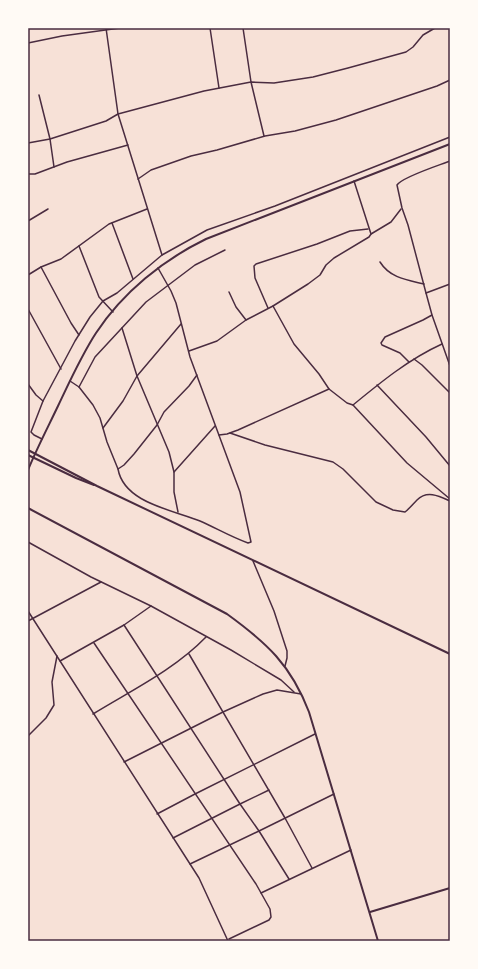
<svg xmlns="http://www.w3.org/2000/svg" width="478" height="969" viewBox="0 0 478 969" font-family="'Sofia Sans Condensed',sans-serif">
  <rect width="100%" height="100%" fill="#f7e1d7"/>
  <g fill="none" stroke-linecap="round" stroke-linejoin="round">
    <g stroke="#4a2c40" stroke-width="1.5">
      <polyline points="106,28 118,114 162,255"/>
      <polyline points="210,28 219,88"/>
      <polyline points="243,28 251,82 264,136"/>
      <polyline points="28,43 62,36 120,28"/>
      <polyline points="39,95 50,139 106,121 118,114 204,91 251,82 274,83 313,77 348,68 406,52 413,47 423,35 435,28"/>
      <polyline points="28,143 50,139 54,167"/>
      <path d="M450,161C440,165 402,177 397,185L402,208L408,225L426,293L450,284"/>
      <polyline points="28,174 35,174 67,162 128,145"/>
      <polyline points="138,179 151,170 191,156 217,150 265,136 295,131 336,120 437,86 450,80"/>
      <polyline points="28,221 48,209"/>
      <polyline points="112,223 133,279"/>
      <polyline points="371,234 391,222 401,209"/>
      <polyline points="79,246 99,297 113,312"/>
      <path d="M380,262C390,278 407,280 424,284"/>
      <polyline points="41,267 71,323 79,335"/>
      <polyline points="28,275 41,267 61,259 109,224 147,209"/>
      <polyline points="229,292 236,307 246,320"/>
      <polyline points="426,293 432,315 450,366"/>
      <polyline points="273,306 294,344 319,374 329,389"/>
      <polyline points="268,308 255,278 254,266 256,264 317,244 350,231 368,229"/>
      <polyline points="28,309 61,369"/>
      <polyline points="122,328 137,376 169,452 174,472 174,492 178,512"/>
      <polyline points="189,351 217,341 246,320 273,306 308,284 320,275 326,265 334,258 369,237 371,234 354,181"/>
      <polyline points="414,359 422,365 450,393"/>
      <polyline points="409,362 400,353 382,345 381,343 385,337 423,320 432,315"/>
      <polyline points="70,381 79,387 93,405 100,418 107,442 118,469 124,465 134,454 157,425 164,412 189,386 197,375"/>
      <polyline points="28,384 36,395 43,401"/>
      <polyline points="377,385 426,437 450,466"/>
      <polyline points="79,387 95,357 146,302 195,265 225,250"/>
      <path d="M353,405C381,382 409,359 442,344"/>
      <polyline points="103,428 123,401 137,376 181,324"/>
      <path d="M230,433L265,445L333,462L343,469L376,502L393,510L405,512C410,508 413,504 417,500C427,490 439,496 450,501"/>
      <polyline points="219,435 227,434 238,430 329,389 347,403 353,405 407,463 450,499"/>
      <polyline points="42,439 34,435 31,432 43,401 75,341 90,317 103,301 117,293 162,255 207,230 275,206 450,137"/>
      <path d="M118,469C124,503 173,510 200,521C216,528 231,537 248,543L251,542L240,492L190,357L176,303L171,291L158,268"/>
      <polyline points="174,472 215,426"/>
      <polyline points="28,542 91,577 151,606 231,650 281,680 294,692"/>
      <polyline points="253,561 274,611 287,651 287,658 285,666"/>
      <polyline points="28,611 199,878 228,941"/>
      <polyline points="28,621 101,582"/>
      <polyline points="124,625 240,804 269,790"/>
      <polyline points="94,643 256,884 270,909 271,917 269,920 229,939"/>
      <polyline points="189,654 285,818 312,868"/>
      <polyline points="60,661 124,625 151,606"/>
      <path d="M93,714C132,690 174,670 206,637"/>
      <polyline points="28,736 46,718 54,705 52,682 57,656"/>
      <polyline points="124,762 223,712 263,694 277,690 301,694"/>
      <polyline points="157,814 195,794 315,734"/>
      <polyline points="173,838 240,804 259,831 334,794"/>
      <polyline points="190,864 259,831 289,879"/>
      <polyline points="261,893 351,850"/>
    </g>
    <g stroke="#4a2c40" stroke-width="2">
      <polyline points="28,450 97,486 450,654"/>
      <polyline points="28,455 76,478 94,485"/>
      <path d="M28,470C37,448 48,427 58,406C70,381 81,356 96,333C123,292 163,260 206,239L450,144"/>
      <path d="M28,508L227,614C267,643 291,665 309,712L378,941"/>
      <polyline points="370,912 450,888"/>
    </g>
  </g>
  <rect width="478" height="969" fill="none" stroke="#fffaf5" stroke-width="58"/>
  <rect x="29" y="29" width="420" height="911" fill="none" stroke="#4a2c40" stroke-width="1.5"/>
</svg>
